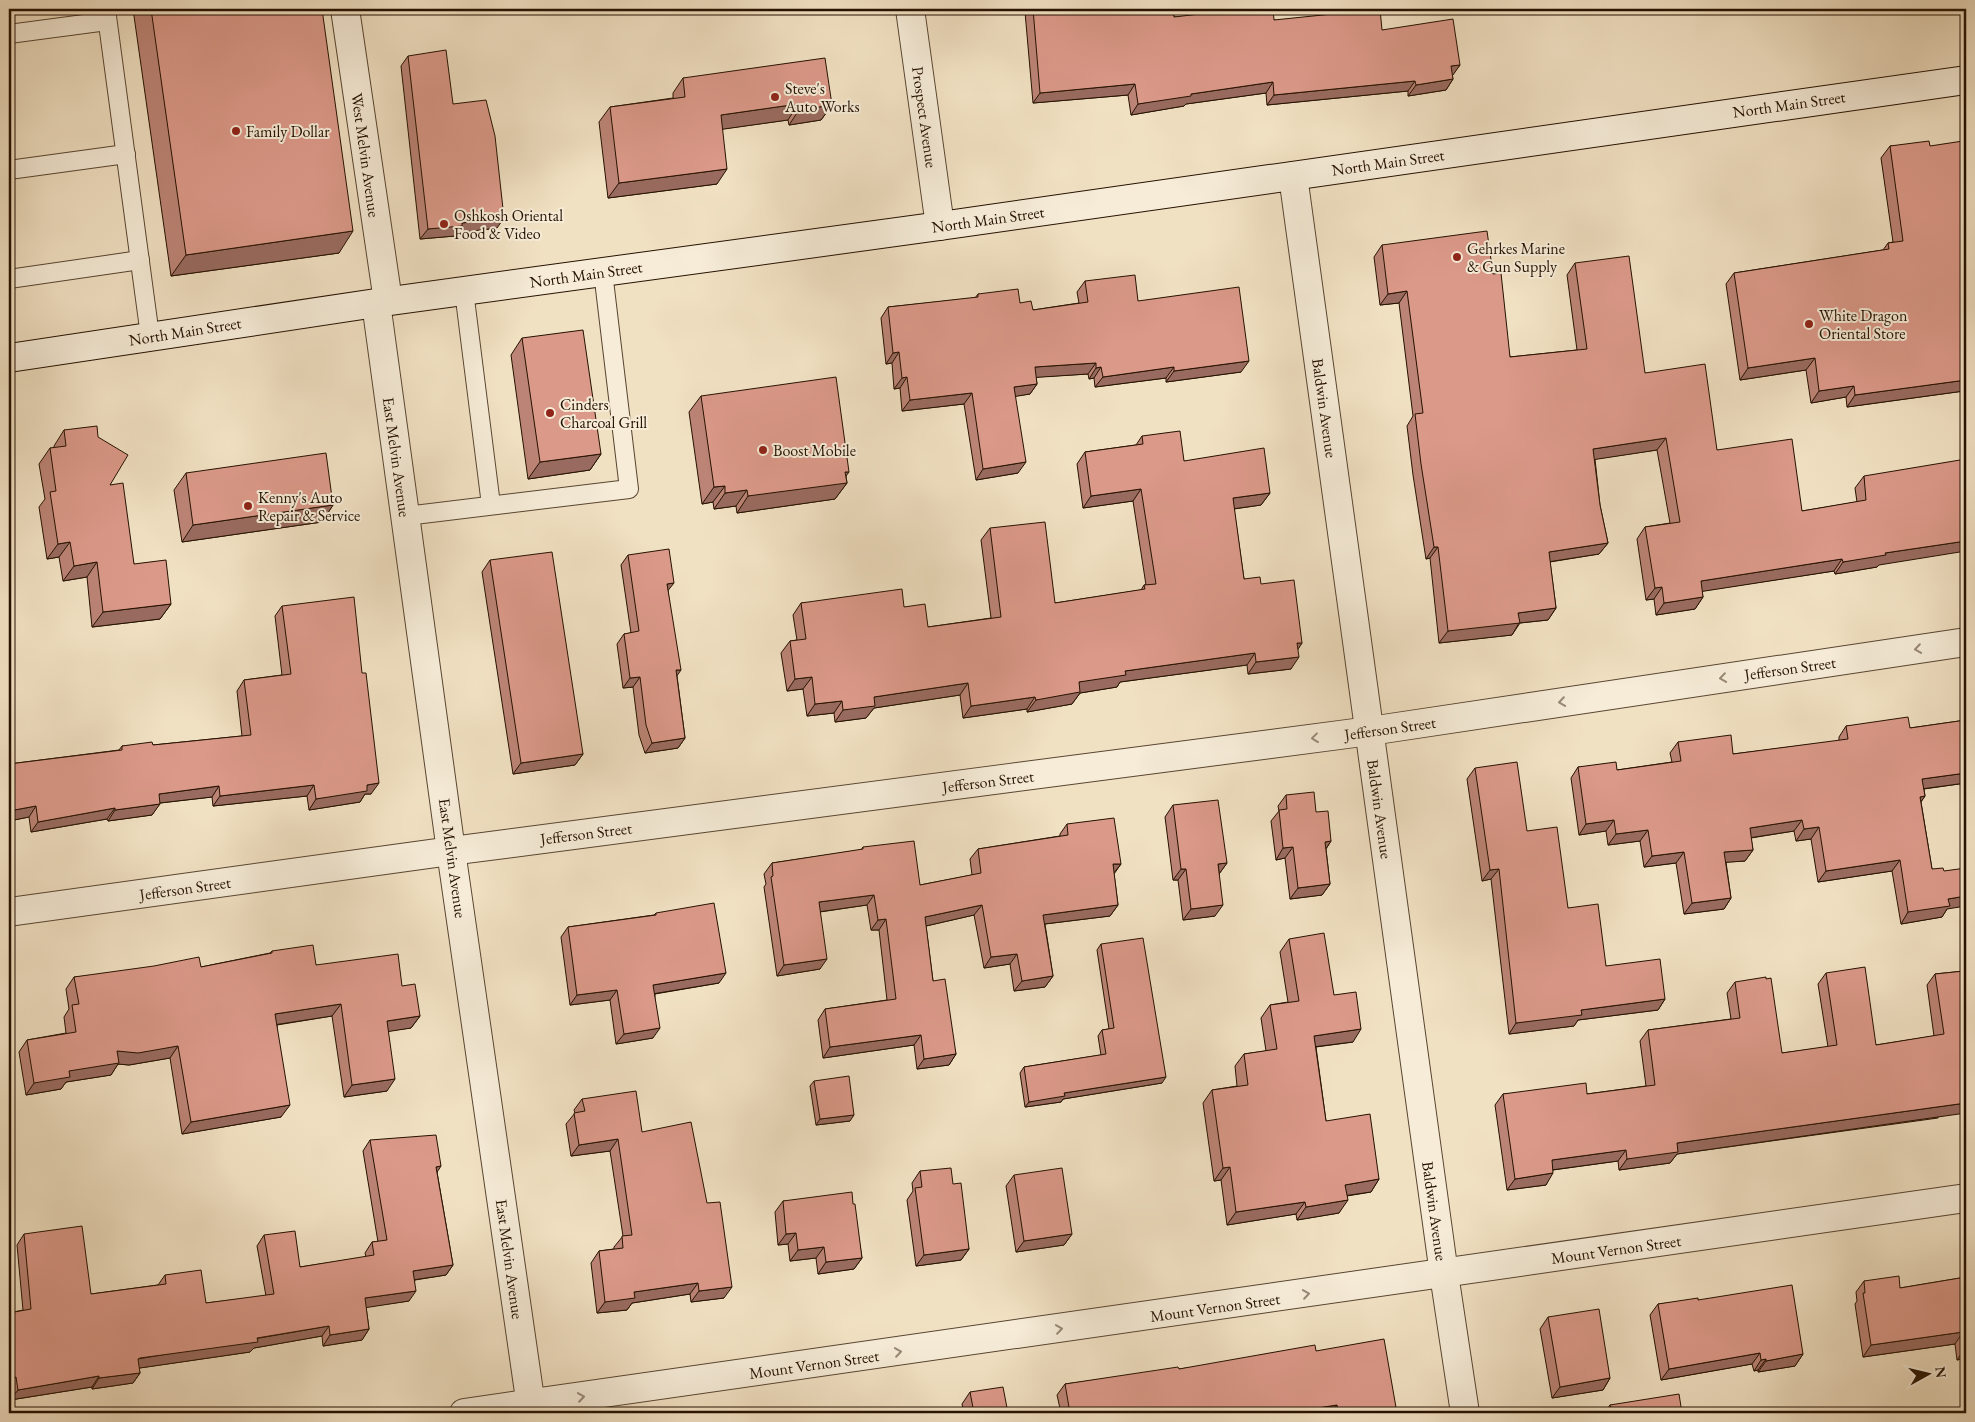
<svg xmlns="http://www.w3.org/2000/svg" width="1975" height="1422" viewBox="0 0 1975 1422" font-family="'EB Garamond',serif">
  <rect width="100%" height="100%" fill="#f1e1c3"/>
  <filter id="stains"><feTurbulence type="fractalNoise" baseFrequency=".004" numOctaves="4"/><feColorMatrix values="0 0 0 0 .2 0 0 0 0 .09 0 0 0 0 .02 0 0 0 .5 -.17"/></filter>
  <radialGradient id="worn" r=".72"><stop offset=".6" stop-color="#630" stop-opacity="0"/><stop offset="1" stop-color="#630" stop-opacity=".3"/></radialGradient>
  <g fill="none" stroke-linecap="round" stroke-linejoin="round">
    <g stroke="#584531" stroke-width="20">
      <g id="lane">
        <polyline points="106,9 150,336"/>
        <polyline points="9,34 107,21"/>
        <polyline points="9,170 126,154"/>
        <polyline points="9,279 140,260"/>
        <polyline points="464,291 491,505"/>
        <polyline points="406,516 629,489 603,272"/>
      </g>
    </g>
    <g stroke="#584531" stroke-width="30">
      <g id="street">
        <polyline points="345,9 388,301"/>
        <polyline points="910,9 940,226"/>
        <polyline points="1293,176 1444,1274 1465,1413"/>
        <polyline points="376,303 451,851 532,1413"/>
        <polyline points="9,912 451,851 1370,731 1966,642"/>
        <polyline points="464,1413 1966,1198"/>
      </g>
    </g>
    <g stroke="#251100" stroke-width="30">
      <polyline id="secondary" points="9,358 376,303 940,226 1966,80"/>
    </g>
    <use href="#lane" stroke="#f6ecd8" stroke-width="18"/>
    <use href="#street" stroke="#f6ecd8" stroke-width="28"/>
    <use href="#secondary" stroke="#f6ecd8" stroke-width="28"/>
  </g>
  <g fill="#bc8476" stroke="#251100">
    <polygon points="133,9 322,9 339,253 171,276"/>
    <polygon points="1028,9 1173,9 1174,17 1274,20 1382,30 1460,65 1452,75 1453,79 1446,90 1408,96 1408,91 1267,105 1266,93 1186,104 1184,106 1131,115 1128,95 1033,103 1025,12"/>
    <polygon points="408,56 453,104 497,228 456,233 455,236 420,239 401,66"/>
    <polygon points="683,78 832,105 821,120 789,125 788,120 722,129 717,184 608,198 599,122 610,107 673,98 673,93"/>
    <polygon points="1890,146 1930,146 1966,165 1966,405 1964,391 1847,407 1846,397 1811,403 1806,370 1740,380 1726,284 1734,273 1883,250 1888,243 1893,242 1881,158"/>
    <polygon points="1382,245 1493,274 1510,357 1577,350 1567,275 1575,263 1645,373 1717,450 1802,511 1857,502 1855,488 1864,476 1879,565 1877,567 1835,574 1834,571 1702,591 1703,597 1695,609 1656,615 1654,599 1646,600 1637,539 1645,527 1670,523 1657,450 1595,459 1600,505 1608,543 1599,554 1550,562 1556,608 1548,620 1520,623 1512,635 1439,643 1430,558 1426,559 1413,475 1407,426 1413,416 1399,303 1380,305 1374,257"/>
    <polygon points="1085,281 1138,301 1241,372 1166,382 1166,378 1095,387 1094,378 1089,379 1088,374 1036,377 1037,384 1030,394 1015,396 1018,473 976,480 964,404 902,411 900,388 894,389 892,363 886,364 881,318 888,307 975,298 978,294 1020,303 1033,310 1079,303 1077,292"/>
    <polygon points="522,338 601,454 590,470 528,479 511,355"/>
    <polygon points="701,396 846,476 847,483 835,499 737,513 736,506 714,509 713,502 702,504 689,412"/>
    <polygon points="64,430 98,437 110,485 134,564 171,604 160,619 92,627 87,577 63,581 59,557 47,559 39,507 45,499 39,464 50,448 54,448 54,446"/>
    <polygon points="1142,436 1184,461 1270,493 1261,505 1234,509 1244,579 1261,584 1302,643 1298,649 1291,669 1248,674 1247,665 1120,682 1117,687 1080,693 1072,704 1027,712 1027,709 963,718 960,695 874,708 866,718 835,722 834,713 807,716 803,689 787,691 781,653 790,641 797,640 793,615 801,603 904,607 928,627 991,618 981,540 990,528 1055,603 1141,590 1144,585 1146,585 1133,501 1083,508 1077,464 1085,452 1136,445"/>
    <polygon points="186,473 333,505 322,522 182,542 174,490"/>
    <polygon points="628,555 668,590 677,676 685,738 678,748 645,753 639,735 633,687 623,688 617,644 624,634 631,633 621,565"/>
    <polygon points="490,560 583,754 575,765 513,774 482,572"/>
    <polygon points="282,606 371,794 365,794 360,802 309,810 307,796 213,806 212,797 160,803 152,815 108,821 107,819 31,832 29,817 9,821 9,764 119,750 122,746 153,745 242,736 237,691 244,680 282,675 275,616"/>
    <polygon points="1966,720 1966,783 1924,789 1925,796 1921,802 1932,869 1947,909 1942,917 1901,924 1892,871 1818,882 1811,839 1796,841 1794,831 1751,838 1753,850 1745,861 1726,862 1731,898 1724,909 1684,914 1676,863 1644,867 1640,841 1608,845 1606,831 1579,835 1571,778 1578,767 1617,770 1672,762 1670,753 1678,742 1733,754 1839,741 1839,737 1846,726 1910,728"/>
    <polygon points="1475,768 1527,831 1568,908 1606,966 1665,999 1658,1010 1578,1020 1574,1026 1509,1034 1491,879 1482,881 1467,779"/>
    <polygon points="1286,795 1316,812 1331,841 1326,849 1330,884 1322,895 1290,899 1285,858 1276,860 1271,821 1279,811 1278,806"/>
    <polygon points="1173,805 1227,863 1219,874 1215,916 1183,920 1178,880 1173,880 1165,817"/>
    <polygon points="1067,824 1121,864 1114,874 1118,905 1110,916 1045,924 1053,976 1045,987 1014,991 1010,964 984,968 974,915 926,926 933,981 956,1054 949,1065 917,1069 914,1045 823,1058 818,1020 825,1009 887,1000 879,930 871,930 867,905 820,912 820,969 777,976 764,887 766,884 764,874 772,863 861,850 863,847 920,885 972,875 970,859 978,849 1060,836 1060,834"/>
    <polygon points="656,913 719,983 655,994 653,1038 616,1044 610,1000 570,1005 561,937 568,927 654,915"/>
    <polygon points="1289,939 1334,995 1353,1042 1316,1047 1326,1121 1379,1179 1371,1192 1347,1196 1339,1213 1297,1220 1296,1214 1227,1225 1221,1180 1214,1181 1203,1103 1212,1090 1237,1086 1235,1066 1244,1054 1266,1051 1261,1018 1270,1005 1288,1002 1280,952"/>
    <polygon points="1101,944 1162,1083 1063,1099 1061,1102 1025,1107 1020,1073 1024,1067 1101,1055 1098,1036 1102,1030 1109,1029 1097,950"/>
    <polygon points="272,951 316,965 402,986 420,1016 411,1028 388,1031 387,1091 344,1097 332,1016 277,1025 281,1117 182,1134 170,1058 129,1065 118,1064 111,1075 66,1082 61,1089 26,1095 19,1052 27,1040 66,1033 64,1017 69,1009 66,989 74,977 201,967 270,953"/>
    <polygon points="1964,971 1938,1118 1677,1154 1670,1163 1619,1170 1618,1161 1553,1170 1546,1185 1507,1190 1495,1105 1503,1094 1587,1094 1646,1086 1640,1041 1648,1030 1731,1019 1727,993 1735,982 1782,1053 1828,1047 1818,984 1826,973 1876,1045 1934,1036 1927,985 1935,974"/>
    <polygon points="814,1081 850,1121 816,1125 810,1086"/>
    <polygon points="582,1099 642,1132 724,1298 691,1302 690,1294 632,1303 627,1310 597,1313 591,1263 599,1251 614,1249 614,1247 623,1236 610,1151 571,1156 566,1124 575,1113 574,1110"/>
    <polygon points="370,1140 437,1172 453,1265 446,1275 415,1280 409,1301 366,1307 369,1329 362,1340 323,1346 322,1336 254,1348 250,1352 139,1368 140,1373 133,1383 92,1389 92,1387 10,1400 9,1389 9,1313 23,1310 17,1245 24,1234 91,1294 158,1285 165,1275 206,1303 266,1296 257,1246 264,1235 300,1267 366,1257 365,1253 372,1242 378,1242 363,1151"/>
    <polygon points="920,1171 953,1184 969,1249 961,1260 916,1266 907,1200 913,1191 912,1183"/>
    <polygon points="1014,1175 1072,1234 1064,1245 1016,1252 1006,1186"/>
    <polygon points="783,1201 853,1204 862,1258 854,1269 818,1274 816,1258 790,1261 788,1244 778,1245 775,1212"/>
    <polygon points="1966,1277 1966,1358 1957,1360 1955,1344 1863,1357 1855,1304 1857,1301 1856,1292 1864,1281 1900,1288"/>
    <polygon points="1698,1300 1803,1354 1795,1366 1758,1372 1758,1370 1754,1371 1752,1364 1661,1380 1650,1315 1658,1304"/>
    <polygon points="1548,1317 1610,1378 1603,1390 1552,1398 1540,1329"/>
    <polygon points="1316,1351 1397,1413 1061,1413 1057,1395 1065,1384"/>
    <polygon points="970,1392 1008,1413 964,1413 962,1404"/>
    <polygon points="1610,1405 1682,1413 1607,1413 1606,1411"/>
  </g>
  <g fill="#996b60" stroke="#251100">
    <polygon points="1460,65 1453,75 1444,77 1451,66"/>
    <polygon points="1453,79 1446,90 1408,96 1416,85"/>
    <polygon points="1415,81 1408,91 1267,105 1274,95"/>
    <polygon points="1273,82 1266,93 1186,104 1184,106 1131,115 1138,104 1191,94"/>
    <polygon points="1135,84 1128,95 1033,103 1040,93"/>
    <polygon points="798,104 788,120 710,131 721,115"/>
    <polygon points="832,105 821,120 789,125 799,110"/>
    <polygon points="727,169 717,184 608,198 619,183"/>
    <polygon points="504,218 497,228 456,233 455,236 420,239 428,229 462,223"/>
    <polygon points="353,231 339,253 171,276 186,255"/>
    <polygon points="1407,291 1399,303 1380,305 1388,294"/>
    <polygon points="899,352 892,363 886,364 893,353"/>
    <polygon points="1815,358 1806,370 1740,380 1748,368"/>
    <polygon points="1249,361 1241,372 1166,382 1174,371"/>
    <polygon points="1096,363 1088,374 1027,378 1035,367"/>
    <polygon points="1101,367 1094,378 1089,379 1096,368"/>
    <polygon points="1174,367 1166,378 1095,387 1103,377"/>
    <polygon points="907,377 900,388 894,389 902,378"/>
    <polygon points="1966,380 1966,388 1964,391 1847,407 1855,395"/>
    <polygon points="1037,384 1030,394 1006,398 1014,387"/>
    <polygon points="1854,386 1846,397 1811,403 1819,391"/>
    <polygon points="972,393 964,404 902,411 910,400"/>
    <polygon points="1666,438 1657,450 1585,461 1593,449"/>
    <polygon points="601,454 590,470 528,479 540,462"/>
    <polygon points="1026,462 1018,473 976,480 983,469"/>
    <polygon points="845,472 849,472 841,483 847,483 835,499 737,513 748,496"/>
    <polygon points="725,486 713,502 702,504 714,487"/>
    <polygon points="1141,489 1133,501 1083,508 1091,496"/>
    <polygon points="747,490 736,506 714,509 725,493"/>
    <polygon points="1270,493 1261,505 1225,510 1233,498"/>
    <polygon points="333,505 322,522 182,542 193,525"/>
    <polygon points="1966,541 1966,551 1879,565 1877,567 1835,574 1843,562 1885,553"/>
    <polygon points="70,542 59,557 47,559 58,544"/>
    <polygon points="1608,543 1599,554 1541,563 1549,552"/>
    <polygon points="1434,547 1438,547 1430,558 1426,559"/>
    <polygon points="1842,559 1834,571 1692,593 1701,581"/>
    <polygon points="97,562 87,577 63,581 74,566"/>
    <polygon points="674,583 666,593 667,584"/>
    <polygon points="1662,587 1654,599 1646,600 1655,588"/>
    <polygon points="1703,597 1695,609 1656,615 1664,603"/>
    <polygon points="171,604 160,619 92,627 103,612"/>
    <polygon points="1556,608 1548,620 1519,623 1512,635 1439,643 1448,631 1518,613"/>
    <polygon points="1297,643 1302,643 1294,655"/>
    <polygon points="1255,653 1247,665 1120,682 1117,687 1080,693 1072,704 1027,712 1036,700 1079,682 1125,671"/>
    <polygon points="1299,657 1291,669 1248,674 1256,662"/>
    <polygon points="676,670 681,670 674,680"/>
    <polygon points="640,677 633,687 623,688 630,678"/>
    <polygon points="812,677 803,689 787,691 795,679"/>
    <polygon points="968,683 960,695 874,708 866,718 835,722 843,710 874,697"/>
    <polygon points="1035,697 1027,709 963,718 971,706"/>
    <polygon points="842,701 834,713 807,716 815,704"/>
    <polygon points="685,738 678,748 645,753 652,743"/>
    <polygon points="583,754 575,765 513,774 521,763"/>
    <polygon points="1966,773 1966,783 1914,790 1922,779"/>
    <polygon points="379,783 371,794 365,794 360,802 309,810 316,799 367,785"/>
    <polygon points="314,785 307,796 213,806 220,796"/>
    <polygon points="219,786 212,797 151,804 159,794"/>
    <polygon points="1925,796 1917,807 1920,797"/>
    <polygon points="160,804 152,815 108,821 115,810"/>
    <polygon points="36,806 29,817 9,821 9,811"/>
    <polygon points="115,808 107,819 31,832 38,822"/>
    <polygon points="1614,820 1606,831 1579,835 1586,824"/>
    <polygon points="1802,820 1794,831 1742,839 1750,828"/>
    <polygon points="1819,827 1811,839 1796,841 1804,829"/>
    <polygon points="1648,830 1640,841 1608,845 1616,834"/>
    <polygon points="1331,841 1323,853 1325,842"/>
    <polygon points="1293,847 1285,858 1276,860 1283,848"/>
    <polygon points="1753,850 1745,861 1717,863 1724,852"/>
    <polygon points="1684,852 1676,863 1644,867 1652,856"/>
    <polygon points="1900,860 1892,871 1818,882 1826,871"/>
    <polygon points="1227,863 1219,874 1218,864"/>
    <polygon points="1113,864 1121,864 1113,874"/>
    <polygon points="1181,869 1186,869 1178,880 1173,880"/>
    <polygon points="1499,869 1491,879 1482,881 1490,870"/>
    <polygon points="1330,884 1322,895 1290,899 1298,888"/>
    <polygon points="874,895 867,905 811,913 819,902"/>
    <polygon points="1966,896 1966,906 1947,909 1942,917 1901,924 1908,912 1948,899"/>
    <polygon points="1731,898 1724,909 1684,914 1692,903"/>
    <polygon points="982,905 974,915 917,928 925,917"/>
    <polygon points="1118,905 1110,916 1036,925 1043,915"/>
    <polygon points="1223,905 1215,916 1183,920 1191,909"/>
    <polygon points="886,919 879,930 871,930 878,920"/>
    <polygon points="1017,954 1010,964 984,968 991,957"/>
    <polygon points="827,959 820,969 777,976 784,965"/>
    <polygon points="726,973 719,983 646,995 653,985"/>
    <polygon points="1053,976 1045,987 1014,991 1022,981"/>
    <polygon points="617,990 610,1000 570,1005 577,995"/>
    <polygon points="1665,999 1658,1010 1578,1020 1574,1026 1509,1034 1516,1023 1581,1010"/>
    <polygon points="341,1004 332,1016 267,1026 275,1014"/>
    <polygon points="420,1016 411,1028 379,1033 387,1021"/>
    <polygon points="660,1028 653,1038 616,1044 624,1034"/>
    <polygon points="1361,1029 1353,1042 1305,1048 1314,1036"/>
    <polygon points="921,1035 914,1045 823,1058 830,1047"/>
    <polygon points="178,1046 170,1058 129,1065 118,1064 111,1075 66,1082 61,1089 26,1095 34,1083 69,1071 117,1051"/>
    <polygon points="956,1054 949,1065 917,1069 924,1059"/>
    <polygon points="1166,1077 1162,1083 1063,1099 1061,1102 1025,1107 1029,1102 1064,1093"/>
    <polygon points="395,1079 387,1091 344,1097 352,1085"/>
    <polygon points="1966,1103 1966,1113 1677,1154 1670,1163 1619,1170 1627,1159 1677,1143"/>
    <polygon points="290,1105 281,1117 182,1134 191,1122"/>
    <polygon points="854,1115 850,1121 816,1125 820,1119"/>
    <polygon points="618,1139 610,1151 571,1156 579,1145"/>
    <polygon points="1626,1150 1618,1161 1544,1171 1552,1160"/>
    <polygon points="441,1166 434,1177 436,1167"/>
    <polygon points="1230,1167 1221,1180 1214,1181 1223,1168"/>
    <polygon points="1553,1173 1546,1185 1507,1190 1515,1179"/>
    <polygon points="1379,1179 1371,1192 1336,1197 1345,1185"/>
    <polygon points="1348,1200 1339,1213 1297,1220 1306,1207"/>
    <polygon points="1305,1202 1296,1214 1227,1225 1236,1212"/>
    <polygon points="796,1233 788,1244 778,1245 786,1234"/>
    <polygon points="1072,1234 1064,1245 1016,1252 1024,1241"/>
    <polygon points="824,1247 816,1258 790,1261 798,1250"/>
    <polygon points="969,1249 961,1260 916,1266 924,1255"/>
    <polygon points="862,1258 854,1269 818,1274 826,1262"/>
    <polygon points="453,1265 446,1275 406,1281 413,1271"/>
    <polygon points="698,1283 690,1294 632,1303 627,1310 597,1313 605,1302 634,1292"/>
    <polygon points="732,1287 724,1298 691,1302 699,1291"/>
    <polygon points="416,1291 409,1301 357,1309 365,1298"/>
    <polygon points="329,1326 322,1336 254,1348 250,1352 133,1369 138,1359"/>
    <polygon points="369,1329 362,1340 323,1346 330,1335"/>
    <polygon points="1963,1332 1955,1344 1863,1357 1871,1345"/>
    <polygon points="1965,1348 1966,1348 1966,1358 1957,1360"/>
    <polygon points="1760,1353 1752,1364 1661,1380 1669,1369"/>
    <polygon points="1803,1354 1795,1366 1758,1372 1766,1361"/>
    <polygon points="1766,1359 1758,1370 1754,1371 1761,1360"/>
    <polygon points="140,1373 133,1383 92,1389 99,1378"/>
    <polygon points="99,1376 92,1387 10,1400 18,1390"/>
    <polygon points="16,1377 9,1387 9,1378"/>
    <polygon points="1610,1378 1603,1390 1552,1398 1560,1387"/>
    <polygon points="1337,1405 1331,1413 1286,1413"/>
  </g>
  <g fill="#db9989" stroke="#251100">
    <polygon points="151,9 322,9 353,231 186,255"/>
    <polygon points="1033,9 1173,9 1174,17 1242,9 1273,9 1274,20 1342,13 1367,9 1380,9 1382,30 1453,19 1460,65 1451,66 1453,79 1416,85 1415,81 1274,95 1273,82 1191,94 1191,96 1138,104 1135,84 1040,93"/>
    <polygon points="446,50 453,104 486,100 495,136 504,218 462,223 462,226 428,229 408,56"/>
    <polygon points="825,58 832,105 799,110 798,104 721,115 727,169 619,183 610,107 685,97 683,78"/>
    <polygon points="1929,141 1930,146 1963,141 1966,165 1966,380 1855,395 1854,386 1819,391 1815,358 1748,368 1734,273 1889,249 1888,243 1903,241 1890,146"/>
    <polygon points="1487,231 1493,274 1501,273 1510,357 1587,349 1575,263 1629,256 1645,373 1705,364 1717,450 1792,439 1802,511 1866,500 1864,476 1966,459 1966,541 1885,553 1886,555 1843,562 1842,559 1701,581 1703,597 1664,603 1662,587 1655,588 1645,527 1680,522 1666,438 1593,449 1600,505 1608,543 1549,552 1556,608 1518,613 1520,623 1448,631 1438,547 1434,547 1421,464 1415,414 1423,413 1407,291 1388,294 1382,245"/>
    <polygon points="1135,275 1138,301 1239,287 1249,361 1174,371 1174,367 1103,377 1101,367 1096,368 1096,363 1035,367 1037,384 1014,387 1026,462 983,469 972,393 910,400 907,377 902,378 899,352 893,353 888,307 978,297 978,294 1018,289 1020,303 1031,301 1033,310 1088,302 1085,281"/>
    <polygon points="583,330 601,454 540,462 522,338"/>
    <polygon points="836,377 849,472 845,472 847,483 748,496 747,490 725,493 725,486 714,487 701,396"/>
    <polygon points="97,426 98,437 128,455 110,485 123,483 134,564 166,560 171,604 103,612 97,562 74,566 70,542 58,544 50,492 56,491 50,448 66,446 64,430"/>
    <polygon points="1180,431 1184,461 1264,448 1270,493 1233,498 1244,579 1260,577 1261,584 1294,580 1302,643 1297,643 1299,657 1256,662 1255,653 1125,671 1126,675 1079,682 1080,692 1036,700 1035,697 971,706 968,683 874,697 875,706 843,710 842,701 815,704 812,677 795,679 790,641 806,639 801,603 902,589 904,607 925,604 928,627 1001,617 990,528 1045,522 1055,603 1145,589 1144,585 1156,584 1141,489 1091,496 1085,452 1143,444 1142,436"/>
    <polygon points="326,453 333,505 193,525 186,473"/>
    <polygon points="669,549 674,583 667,584 681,670 676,670 685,738 652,743 646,725 640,677 630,678 624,634 639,631 628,555"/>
    <polygon points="552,552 583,754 521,763 490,560"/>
    <polygon points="354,597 362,673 366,673 379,783 367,785 367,791 316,799 314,785 220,796 219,786 159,794 160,804 115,810 115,808 38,822 36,806 9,811 9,764 122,750 122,746 152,742 153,745 251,735 244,680 291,674 282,606"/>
    <polygon points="1908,717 1910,728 1966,720 1966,773 1922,779 1925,796 1920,797 1932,869 1943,868 1944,871 1966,868 1966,896 1948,899 1950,906 1908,912 1900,860 1826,871 1819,827 1804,829 1802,820 1750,828 1753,850 1724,852 1731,898 1692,903 1684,852 1652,856 1648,830 1616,834 1614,820 1586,824 1578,767 1616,762 1617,770 1681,761 1678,742 1731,735 1733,754 1848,739 1846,726"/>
    <polygon points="1517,762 1527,831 1557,827 1568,908 1598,904 1606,966 1660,959 1665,999 1581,1010 1582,1015 1516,1023 1499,869 1490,870 1475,768"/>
    <polygon points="1314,792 1316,812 1328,811 1331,841 1325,842 1330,884 1298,888 1293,847 1283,848 1279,810 1287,809 1286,795"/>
    <polygon points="1218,800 1227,863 1218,864 1223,905 1191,909 1186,869 1181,869 1173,805"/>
    <polygon points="1114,818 1121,864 1113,864 1118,905 1043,915 1053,976 1022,981 1017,954 991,957 982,905 925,917 933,981 945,979 956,1054 924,1059 921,1035 830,1047 825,1009 896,999 886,919 878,920 874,895 819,902 827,959 784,965 771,877 773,876 772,863 863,849 863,847 914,841 920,885 981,873 978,849 1068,835 1067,824"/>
    <polygon points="714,903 726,973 653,985 660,1028 624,1034 617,990 577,995 568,927 656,915 656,913"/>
    <polygon points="1324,933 1334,995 1356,992 1361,1029 1314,1036 1326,1121 1370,1114 1379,1179 1345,1185 1348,1200 1306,1207 1305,1202 1236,1212 1230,1167 1223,1168 1212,1090 1248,1085 1244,1054 1277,1049 1270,1005 1299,1001 1289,939"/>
    <polygon points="1143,938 1166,1077 1064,1093 1065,1096 1029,1102 1024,1067 1106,1054 1102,1030 1114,1028 1101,944"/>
    <polygon points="313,945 316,965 398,954 402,986 415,984 420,1016 387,1021 395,1079 352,1085 341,1004 275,1014 290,1105 191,1122 178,1046 138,1053 117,1051 119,1063 69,1071 70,1077 34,1083 27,1040 76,1032 72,1005 79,1004 74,977 154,966 199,957 201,967 272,953 272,951"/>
    <polygon points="1865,967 1876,1045 1944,1034 1935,974 1964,971 1964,976 1966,976 1966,1103 1677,1143 1678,1152 1627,1159 1626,1150 1552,1160 1553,1173 1515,1179 1503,1094 1586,1083 1587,1094 1655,1085 1648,1030 1740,1018 1735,982 1766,977 1766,979 1771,978 1782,1053 1837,1045 1826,973"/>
    <polygon points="849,1076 854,1115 820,1119 814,1081"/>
    <polygon points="636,1091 642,1132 691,1122 707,1203 720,1202 732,1287 699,1291 698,1283 634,1292 635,1298 605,1302 599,1251 623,1248 622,1236 632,1235 618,1139 579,1145 574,1113 585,1111 582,1099"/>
    <polygon points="436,1135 441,1166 436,1167 453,1265 413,1271 416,1291 365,1298 369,1329 330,1335 329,1326 257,1338 258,1342 140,1358 138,1359 140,1373 99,1378 99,1376 18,1390 16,1377 9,1378 9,1313 31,1309 24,1234 82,1226 91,1294 166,1284 165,1275 201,1270 206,1303 274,1294 264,1235 295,1231 300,1267 374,1255 372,1242 387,1240 370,1140"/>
    <polygon points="951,1168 953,1184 961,1183 969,1249 924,1255 915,1188 922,1187 920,1171"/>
    <polygon points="1062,1168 1072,1234 1024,1241 1014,1175"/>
    <polygon points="852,1192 853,1204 855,1204 862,1258 826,1262 824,1247 798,1250 796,1233 786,1234 783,1201"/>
    <polygon points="1899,1276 1900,1288 1966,1277 1966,1348 1965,1348 1963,1332 1871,1345 1863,1293 1865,1293 1864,1281"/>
    <polygon points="1792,1285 1803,1354 1766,1361 1766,1359 1761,1360 1760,1353 1669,1369 1658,1304 1698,1298 1698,1300"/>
    <polygon points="1599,1309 1610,1378 1560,1387 1548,1317"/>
    <polygon points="1384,1339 1397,1413 1339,1413 1337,1405 1286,1413 1070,1413 1065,1384 1178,1367 1179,1369 1315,1345 1316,1351"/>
    <polygon points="1003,1387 1008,1413 974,1413 970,1392"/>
    <polygon points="1679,1394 1682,1413 1612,1413 1610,1405"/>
    <polygon points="890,1409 891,1413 867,1413"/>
  </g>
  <defs><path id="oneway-chevron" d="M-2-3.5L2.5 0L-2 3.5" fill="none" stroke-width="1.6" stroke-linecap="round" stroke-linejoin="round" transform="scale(1.25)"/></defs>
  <g stroke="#988977">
    <use href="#oneway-chevron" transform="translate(1918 649) rotate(172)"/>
    <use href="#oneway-chevron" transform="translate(1723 678) rotate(172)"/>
    <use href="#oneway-chevron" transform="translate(1562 702) rotate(172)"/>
    <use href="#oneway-chevron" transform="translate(1315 738) rotate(173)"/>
    <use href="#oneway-chevron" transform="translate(1306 1294) rotate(-8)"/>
    <use href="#oneway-chevron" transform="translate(1059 1329) rotate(-8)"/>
    <use href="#oneway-chevron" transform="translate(898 1352) rotate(-8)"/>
    <use href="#oneway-chevron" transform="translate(581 1397) rotate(-8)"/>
  </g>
  <g fill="#8f2418" stroke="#f6ecd8" stroke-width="2">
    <circle cx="775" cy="97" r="5"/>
    <circle cx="236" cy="131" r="5"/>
    <circle cx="444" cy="224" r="5"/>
    <circle cx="1457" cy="257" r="5"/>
    <circle cx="1809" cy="324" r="5"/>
    <circle cx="550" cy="413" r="5"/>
    <circle cx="763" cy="450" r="5"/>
    <circle cx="248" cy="506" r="5"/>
  </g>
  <g text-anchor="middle" stroke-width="4" stroke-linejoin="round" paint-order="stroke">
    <g font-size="16" fill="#251100" stroke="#f6ecd8" text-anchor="start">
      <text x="785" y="94">Steve's<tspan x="785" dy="18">Auto Works</tspan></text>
      <text x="246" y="137">Family Dollar</text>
      <text x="454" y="221">Oshkosh Oriental<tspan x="454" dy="18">Food &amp; Video</tspan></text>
      <text x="1467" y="254">Gehrkes Marine<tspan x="1467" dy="18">&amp; Gun Supply</tspan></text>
      <text x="1819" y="321">White Dragon<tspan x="1819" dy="18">Oriental Store</tspan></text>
      <text x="560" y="410">Cinders<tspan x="560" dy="18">Charcoal Grill</tspan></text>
      <text x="773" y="456">Boost Mobile</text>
      <text x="258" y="503">Kenny's Auto<tspan x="258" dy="18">Repair &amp; Service</tspan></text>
    </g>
    <g font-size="16" fill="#251100" stroke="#f6ecd8">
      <text transform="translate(1789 104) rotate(-8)" y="6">North Main Street</text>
      <text transform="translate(925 117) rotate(82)" y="6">Prospect Avenue</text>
      <text transform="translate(366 155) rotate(82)" y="6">West Melvin Avenue</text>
      <text transform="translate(1388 162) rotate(-8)" y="6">North Main Street</text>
      <text transform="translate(988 219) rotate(-8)" y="6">North Main Street</text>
      <text transform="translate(586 274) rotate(-8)" y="6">North Main Street</text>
      <text transform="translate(185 331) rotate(-9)" y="6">North Main Street</text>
      <text transform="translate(1325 408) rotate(82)" y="6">Baldwin Avenue</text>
      <text transform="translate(397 457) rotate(82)" y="6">East Melvin Avenue</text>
      <text transform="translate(1790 668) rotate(-8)" y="6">Jefferson Street</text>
      <text transform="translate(1390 728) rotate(-8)" y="6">Jefferson Street</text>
      <text transform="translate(988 781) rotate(-7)" y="6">Jefferson Street</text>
      <text transform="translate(1380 809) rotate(82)" y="6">Baldwin Avenue</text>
      <text transform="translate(586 833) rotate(-7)" y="6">Jefferson Street</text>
      <text transform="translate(453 858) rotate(82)" y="6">East Melvin Avenue</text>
      <text transform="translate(185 888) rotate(-8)" y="6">Jefferson Street</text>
      <text transform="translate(1435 1211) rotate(82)" y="6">Baldwin Avenue</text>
      <text transform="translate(1616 1249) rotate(-8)" y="6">Mount Vernon Street</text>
      <text transform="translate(510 1259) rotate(82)" y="6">East Melvin Avenue</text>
      <text transform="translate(1215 1307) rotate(-8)" y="6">Mount Vernon Street</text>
      <text transform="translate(814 1364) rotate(-8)" y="6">Mount Vernon Street</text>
    </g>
  </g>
  <rect width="1975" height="1422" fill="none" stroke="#f1e1c3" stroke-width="30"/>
  <rect x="10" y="10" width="1955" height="1402" fill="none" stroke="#251100" stroke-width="2.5"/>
  <rect x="15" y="15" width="1945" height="1392" fill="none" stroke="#251100"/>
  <g transform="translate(1928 1374) rotate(82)" stroke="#f6ecd8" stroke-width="4" paint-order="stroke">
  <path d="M0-4L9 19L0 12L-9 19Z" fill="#251100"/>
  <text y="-8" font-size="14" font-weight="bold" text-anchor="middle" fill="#251100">N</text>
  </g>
  <rect width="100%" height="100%" filter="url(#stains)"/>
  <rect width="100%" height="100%" fill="url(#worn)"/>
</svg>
